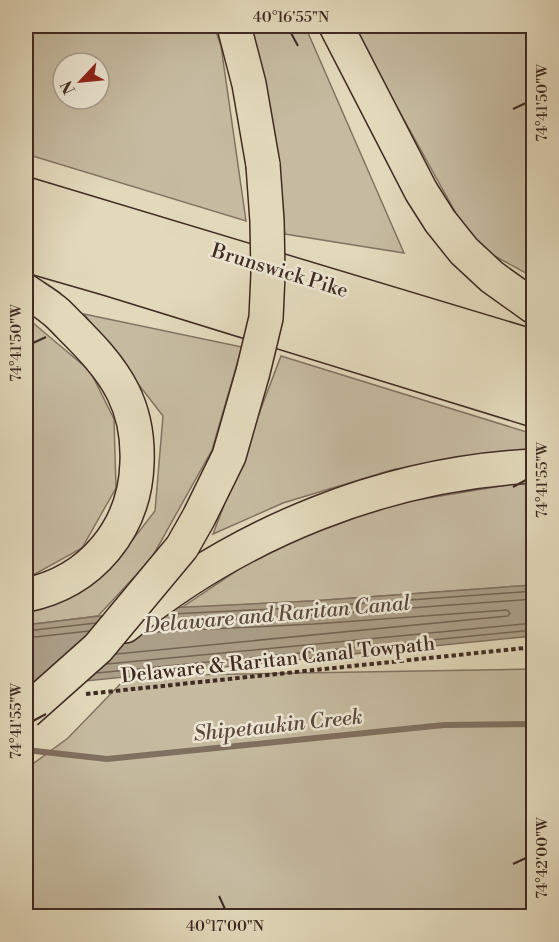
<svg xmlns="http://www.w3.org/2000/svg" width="559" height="942" viewBox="0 0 559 942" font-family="'Libre Bodoni',serif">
  <rect width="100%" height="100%" fill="#e2d9bb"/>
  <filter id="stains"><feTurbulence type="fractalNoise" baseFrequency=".00333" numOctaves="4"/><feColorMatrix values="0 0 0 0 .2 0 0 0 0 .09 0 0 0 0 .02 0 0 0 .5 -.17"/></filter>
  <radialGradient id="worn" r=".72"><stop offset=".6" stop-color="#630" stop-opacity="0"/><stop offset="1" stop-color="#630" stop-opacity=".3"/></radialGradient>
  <g fill="#c6bba1" stroke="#827362" stroke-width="1.5" fill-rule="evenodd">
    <path d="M26,26H214L221,46L246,221L26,154ZM63,63H99V99H63Z"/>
    <polygon points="243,26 305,26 404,253 285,234 253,55"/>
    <polygon points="352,26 533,26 533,277 473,244"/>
    <polygon points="84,314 242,347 212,450 151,559 98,616 26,625 26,605 50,601 113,565 155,511 163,416"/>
    <polygon points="26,317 90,371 114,419 116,488 82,548 26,579"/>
    <polygon points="281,356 533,434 533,454 395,469 283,503 213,534"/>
    <polygon points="531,481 533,481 533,585 312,601 181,608 290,535 404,502"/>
    <polygon points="533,669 533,916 26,916 26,769 68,738 128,676"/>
  </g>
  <polygon fill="#ab9e87" stroke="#80705f" stroke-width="1.5" points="533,585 533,636 26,687 26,625 166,608 312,601"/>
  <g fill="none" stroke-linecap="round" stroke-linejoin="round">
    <g stroke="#756454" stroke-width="1.5">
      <polyline points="171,614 313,607 534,591"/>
      <polyline points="160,623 313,615 534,599"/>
      <polyline points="26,631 96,623"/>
      <polyline points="26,638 89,631"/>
      <polyline points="116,654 508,616 510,613 507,610 314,624 168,631 145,633"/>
      <polyline points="107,664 534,623"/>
      <polyline points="97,673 534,630"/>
    </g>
    <polyline stroke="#80705f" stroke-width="6" points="26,750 107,759 444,725 534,724"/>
    <g stroke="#3f2b22" stroke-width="36">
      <g id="highway">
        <polyline points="234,26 249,84 263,165"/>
        <polyline points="336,26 421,191 440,221 464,251 492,277 534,307"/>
        <polyline points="26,194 534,347"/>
        <polyline points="26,225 534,377"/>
        <polyline points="26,255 109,279 534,410"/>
        <path d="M26,291C34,297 44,302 52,309C58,313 63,319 69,325C89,345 110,366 123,392C134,414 138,439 137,463C135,529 91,582 26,595"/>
        <path d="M125,626C239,533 385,473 534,466"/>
      </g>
    </g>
    <polyline stroke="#3f2b22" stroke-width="4" stroke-dasharray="4.5 3" stroke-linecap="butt" points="86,694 534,647"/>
    <use href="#highway" stroke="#e2d9bb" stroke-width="33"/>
    <g stroke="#3f2b22" stroke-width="36" stroke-linecap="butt">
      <polyline id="highway-bridge" points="26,712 98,648 182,547 199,517 229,456 253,372 266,318 268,274 267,221 263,165"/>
    </g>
    <use href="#highway-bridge" stroke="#e2d9bb" stroke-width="33"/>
  </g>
  <path fill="none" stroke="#3f2b22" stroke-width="2" d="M291,33L298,46M513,109L526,103M33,343L46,337M513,487L526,480M33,721L46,714M513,864L526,858M219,896L225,909"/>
  <g text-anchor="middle" stroke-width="5" stroke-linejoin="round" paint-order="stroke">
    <g font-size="20" fill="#3f2b22" stroke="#ece6d3">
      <text transform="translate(280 270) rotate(17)" y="7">Brunswick Pike</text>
      <text transform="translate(278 659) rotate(-6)" y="7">Delaware &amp; Raritan Canal Towpath</text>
    </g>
    <g font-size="21" font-style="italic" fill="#5a483b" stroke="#ece6d3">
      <text transform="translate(277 614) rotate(-5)" y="7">Delaware and Raritan Canal</text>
      <text transform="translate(278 725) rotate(-6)" y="7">Shipetaukin Creek</text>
    </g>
  </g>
  <rect width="559" height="942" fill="none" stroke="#e2d9bb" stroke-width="66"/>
  <g transform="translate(81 81) rotate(244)"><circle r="28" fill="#ece6d3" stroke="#a79b8c" stroke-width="1.5"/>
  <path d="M0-4.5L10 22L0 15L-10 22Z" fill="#8f2418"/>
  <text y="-9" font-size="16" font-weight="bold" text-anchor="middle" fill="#3f2b22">N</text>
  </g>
  <rect x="33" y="33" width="493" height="876" fill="none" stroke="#3f2b22" stroke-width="2"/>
  <g font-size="15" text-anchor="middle" fill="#3f2b22">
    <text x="291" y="22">40°16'55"N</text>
    <text transform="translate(542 103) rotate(-90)" y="5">74°41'50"W</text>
    <text transform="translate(16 343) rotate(-90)" y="5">74°41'50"W</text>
    <text transform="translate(542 480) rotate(-90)" y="5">74°41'55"W</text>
    <text transform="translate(16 721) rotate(-90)" y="5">74°41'55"W</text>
    <text transform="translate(542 858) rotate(-90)" y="5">74°42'00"W</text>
    <text x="225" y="931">40°17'00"N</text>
  </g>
  <rect width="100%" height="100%" filter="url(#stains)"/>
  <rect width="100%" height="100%" fill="url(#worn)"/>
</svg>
